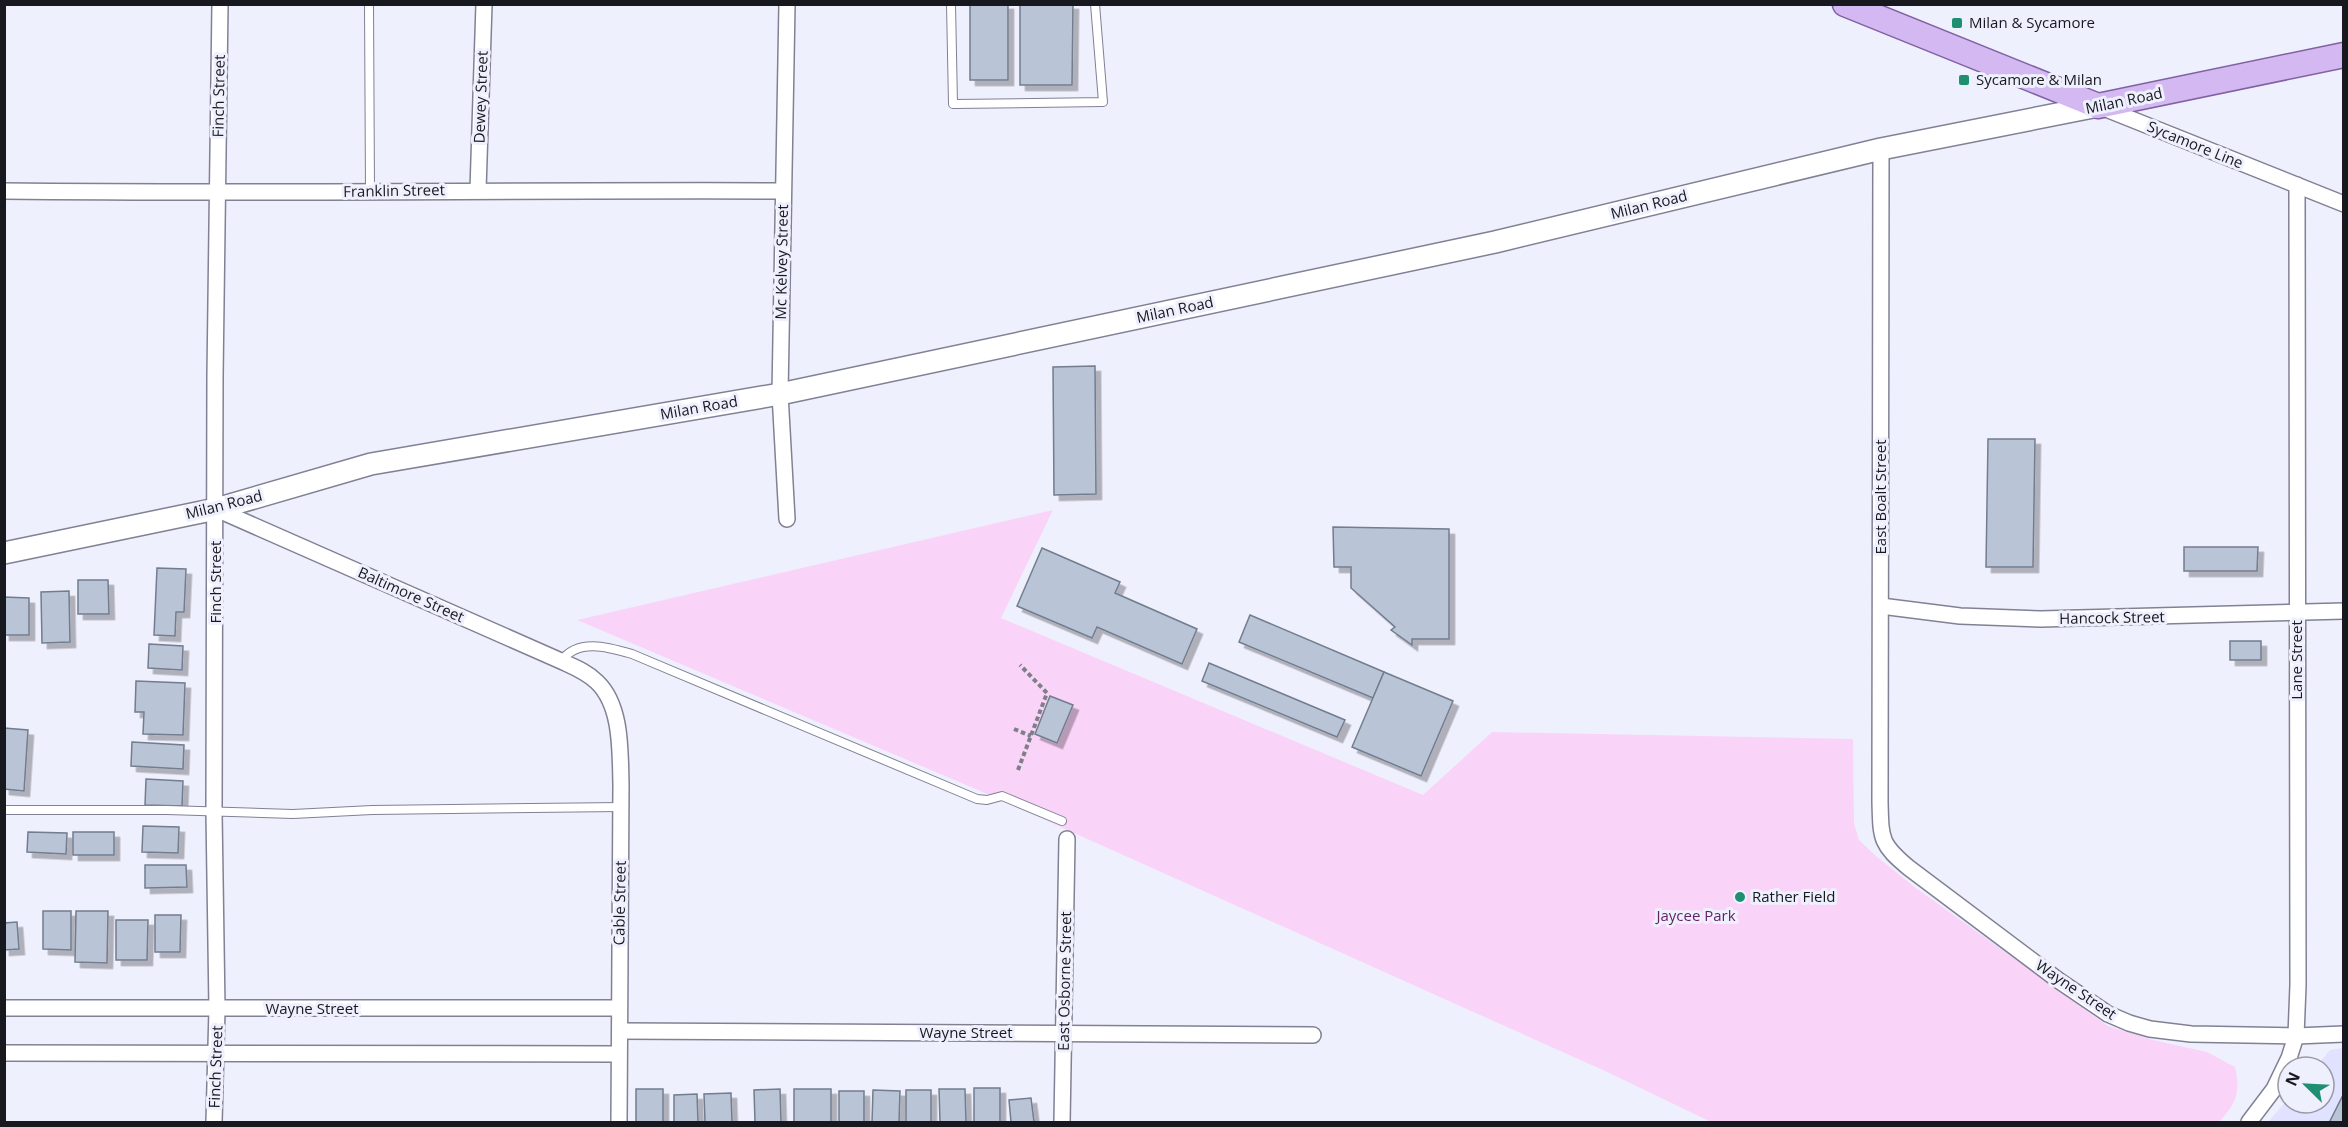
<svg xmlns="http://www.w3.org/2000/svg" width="2348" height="1127" viewBox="0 0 2348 1127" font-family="'Open Sans',sans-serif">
  <defs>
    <filter id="shadow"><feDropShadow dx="5.5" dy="5.5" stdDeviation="0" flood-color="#0004"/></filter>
  </defs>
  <rect width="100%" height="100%" fill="#eff0fd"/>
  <polygon fill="#e0e2ff" points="2343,1048 2343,1122 2268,1122 2288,1099 2288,1103 2324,1103 2324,1067 2316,1067 2330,1050"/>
  <path fill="#fad4f8" d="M1053,510L1001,618L1423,795L1492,732L1853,739L1854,823L1859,840L1876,856L1916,888L2108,1026L2153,1040L2207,1052L2235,1067C2241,1092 2236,1104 2219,1122H1711L1605,1071L978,790L577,620Z"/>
  <g fill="#b9c5d7" stroke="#727d8e" stroke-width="1.5" filter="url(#shadow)">
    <rect x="970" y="4" width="38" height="76"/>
    <polygon points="1020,4 1073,4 1072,85 1020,85"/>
    <polygon points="1095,366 1096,494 1054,495 1053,367"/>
    <polygon points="1988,439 2035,439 2033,567 1986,567"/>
    <polygon points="1333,527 1449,529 1449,639 1412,639 1412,645 1391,630 1395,627 1351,588 1351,567 1334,567"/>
    <polygon points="2184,547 2258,547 2257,571 2184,571"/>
    <polygon points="1042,548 1120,582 1115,593 1197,629 1182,664 1097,627 1092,638 1017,606"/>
    <polygon points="157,568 186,569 184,612 176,612 175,636 154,635"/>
    <polygon points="78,580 108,580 109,614 78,614"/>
    <polygon points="69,591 70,642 42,643 41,592"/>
    <polygon points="4,597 29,598 29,635 4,635"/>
    <polygon points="1250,615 1384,672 1373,698 1239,642"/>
    <rect x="2230" y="641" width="31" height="19"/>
    <polygon points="149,644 183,646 182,670 148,668"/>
    <polygon points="1209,663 1345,720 1337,737 1202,681"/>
    <polygon points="1384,672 1453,701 1421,776 1352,747"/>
    <polygon points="136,681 185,683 183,735 143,734 144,712 135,712"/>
    <polygon points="1050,696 1073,705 1057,743 1035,734"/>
    <polygon points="4,728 28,730 24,791 4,789"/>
    <polygon points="132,742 184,745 183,769 131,766"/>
    <polygon points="146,779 183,781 182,806 145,805"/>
    <polygon points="143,826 179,827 178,853 142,852"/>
    <polygon points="28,832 67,833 66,854 27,852"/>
    <rect x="73" y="832" width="41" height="23"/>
    <polygon points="145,865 186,865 187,887 145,888"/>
    <polygon points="43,911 71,911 71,950 43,949"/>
    <polygon points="76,911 108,911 107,963 75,962"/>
    <polygon points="155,915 181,915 180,952 155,952"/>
    <polygon points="116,920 148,920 147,960 116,960"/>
    <polygon points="17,922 19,949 4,950 4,923"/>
    <rect x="974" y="1088" width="26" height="34"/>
    <rect x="636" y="1089" width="27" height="33"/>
    <polygon points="780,1089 781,1122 755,1122 754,1090"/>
    <rect x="794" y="1089" width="37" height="33"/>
    <polygon points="939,1089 965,1089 966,1122 940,1122"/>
    <polygon points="873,1090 900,1091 899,1122 872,1122"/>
    <rect x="906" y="1090" width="25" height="32"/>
    <rect x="839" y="1091" width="25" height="31"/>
    <polygon points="731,1093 732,1122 705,1122 704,1094"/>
    <polygon points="697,1094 698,1122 674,1122 674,1095"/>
    <polygon points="2342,1097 2344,1098 2344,1122 2332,1122 2330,1121"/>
    <polygon points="1031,1098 1034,1122 1011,1122 1009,1100"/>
  </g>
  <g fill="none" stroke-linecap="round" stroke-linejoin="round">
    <g stroke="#808194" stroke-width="10">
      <g id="lane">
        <polyline points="369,4 370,191"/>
        <polyline points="951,4 953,104 1103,102 1095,4"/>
        <path d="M561,661C578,638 608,647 632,654L977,799L987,800L1002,796L1062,821"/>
        <polyline points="4,810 167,810 293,814 372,810 621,807"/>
      </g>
    </g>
    <g stroke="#808194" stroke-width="18">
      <g id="street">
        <polyline points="2101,107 2344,204"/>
        <path d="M1881,149L1880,802C1881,839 1880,844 1909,868L2058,980L2108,1014L2129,1023L2150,1029L2191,1034L2296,1036L2344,1034"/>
        <polyline points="478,190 484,4"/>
        <path d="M4,191C264,194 523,190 783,191"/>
        <path d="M216,509L561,661C574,667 587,672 597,682C622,706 620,751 621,784L619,1122"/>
        <polyline points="787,519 780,394 787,4"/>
        <polyline points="1881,606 1960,616 2041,619 2344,611"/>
        <polyline points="4,1008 619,1008"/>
        <polyline points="620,1031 1313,1035"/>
        <polyline points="4,1053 618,1054"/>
        <polyline points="214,1122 217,1009 214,813 215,376 220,4"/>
        <polyline points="1062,1122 1067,839"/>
        <polyline points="2249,1122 2274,1089 2289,1058 2296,1036 2298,985 2297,185"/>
      </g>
    </g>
    <g stroke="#808194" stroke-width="24">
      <polyline id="secondary" points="4,553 216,509 371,464 780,394 1495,242 1881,149 2098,106"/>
    </g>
    <g stroke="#8061a2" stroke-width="27">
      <polyline id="primary" points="1845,4 2098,106 2344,55"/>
    </g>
    <g stroke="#7e7f88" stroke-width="4" stroke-dasharray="4.5 3" stroke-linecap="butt">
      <polyline points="1014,729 1031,736"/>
      <polyline points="1018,770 1047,693 1020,665"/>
    </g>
    <use href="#lane" stroke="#fff" stroke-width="8"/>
    <use href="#street" stroke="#fff" stroke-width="15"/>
    <use href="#secondary" stroke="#fff" stroke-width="21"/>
    <use href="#primary" stroke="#d4b8f2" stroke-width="24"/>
  </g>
  <g fill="#1e8f70" stroke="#eff0fd" stroke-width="2">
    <rect x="1951" y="17" width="12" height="12" rx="3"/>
    <rect x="1958" y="74" width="12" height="12" rx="3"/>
    <circle cx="1740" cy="897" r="6"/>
  </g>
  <g text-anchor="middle" stroke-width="6" stroke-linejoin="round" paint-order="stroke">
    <g font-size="15" fill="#18181f" stroke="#eff0fd" text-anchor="start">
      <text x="1969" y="28">Milan &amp; Sycamore</text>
      <text x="1976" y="85">Sycamore &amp; Milan</text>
      <text x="1752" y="902">Rather Field</text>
    </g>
    <g font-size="15" fill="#18181f" stroke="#eff0fd">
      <text transform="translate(219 96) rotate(-89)" y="5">Finch Street</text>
      <text transform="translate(481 97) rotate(-88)" y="5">Dewey Street</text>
      <text transform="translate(2124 101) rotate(-12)" y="5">Milan Road</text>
      <text transform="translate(2195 145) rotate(22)" y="5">Sycamore Line</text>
      <text transform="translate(394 191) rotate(-1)" y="5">Franklin Street</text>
      <text transform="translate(1649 205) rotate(-14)" y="5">Milan Road</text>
      <text transform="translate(782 262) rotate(-89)" y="5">Mc Kelvey Street</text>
      <text transform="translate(1175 310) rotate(-12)" y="5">Milan Road</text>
      <text transform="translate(699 408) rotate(-10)" y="5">Milan Road</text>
      <text transform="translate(1881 497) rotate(-90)" y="5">East Boalt Street</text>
      <text transform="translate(224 505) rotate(-14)" y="5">Milan Road</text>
      <text transform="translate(216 582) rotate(-90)" y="5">Finch Street</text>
      <text transform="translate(411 595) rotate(24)" y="5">Baltimore Street</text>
      <text transform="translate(2112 618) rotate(-1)" y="5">Hancock Street</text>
      <text transform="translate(2297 660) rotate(-90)" y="5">Lane Street</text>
      <text transform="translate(620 903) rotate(-89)" y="5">Cable Street</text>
      <text transform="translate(1065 981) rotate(-89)" y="5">East Osborne Street</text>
      <text transform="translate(2076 990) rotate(34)" y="5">Wayne Street</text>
      <text x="312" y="1014">Wayne Street</text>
      <text x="966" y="1038">Wayne Street</text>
      <text transform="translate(216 1067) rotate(-88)" y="5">Finch Street</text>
    </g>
    <g font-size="15" fill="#641f63" stroke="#eff0fd">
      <text x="1696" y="921">Jaycee Park</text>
    </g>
  </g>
  <rect width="2348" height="1127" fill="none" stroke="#18181f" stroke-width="12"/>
  <g transform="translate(2306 1085) rotate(294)"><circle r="28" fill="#eff0fd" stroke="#999aa4" stroke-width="1.5"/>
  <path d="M0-4.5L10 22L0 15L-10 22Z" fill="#1e8f70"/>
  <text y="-9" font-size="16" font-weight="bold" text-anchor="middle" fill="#18181f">N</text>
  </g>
</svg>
